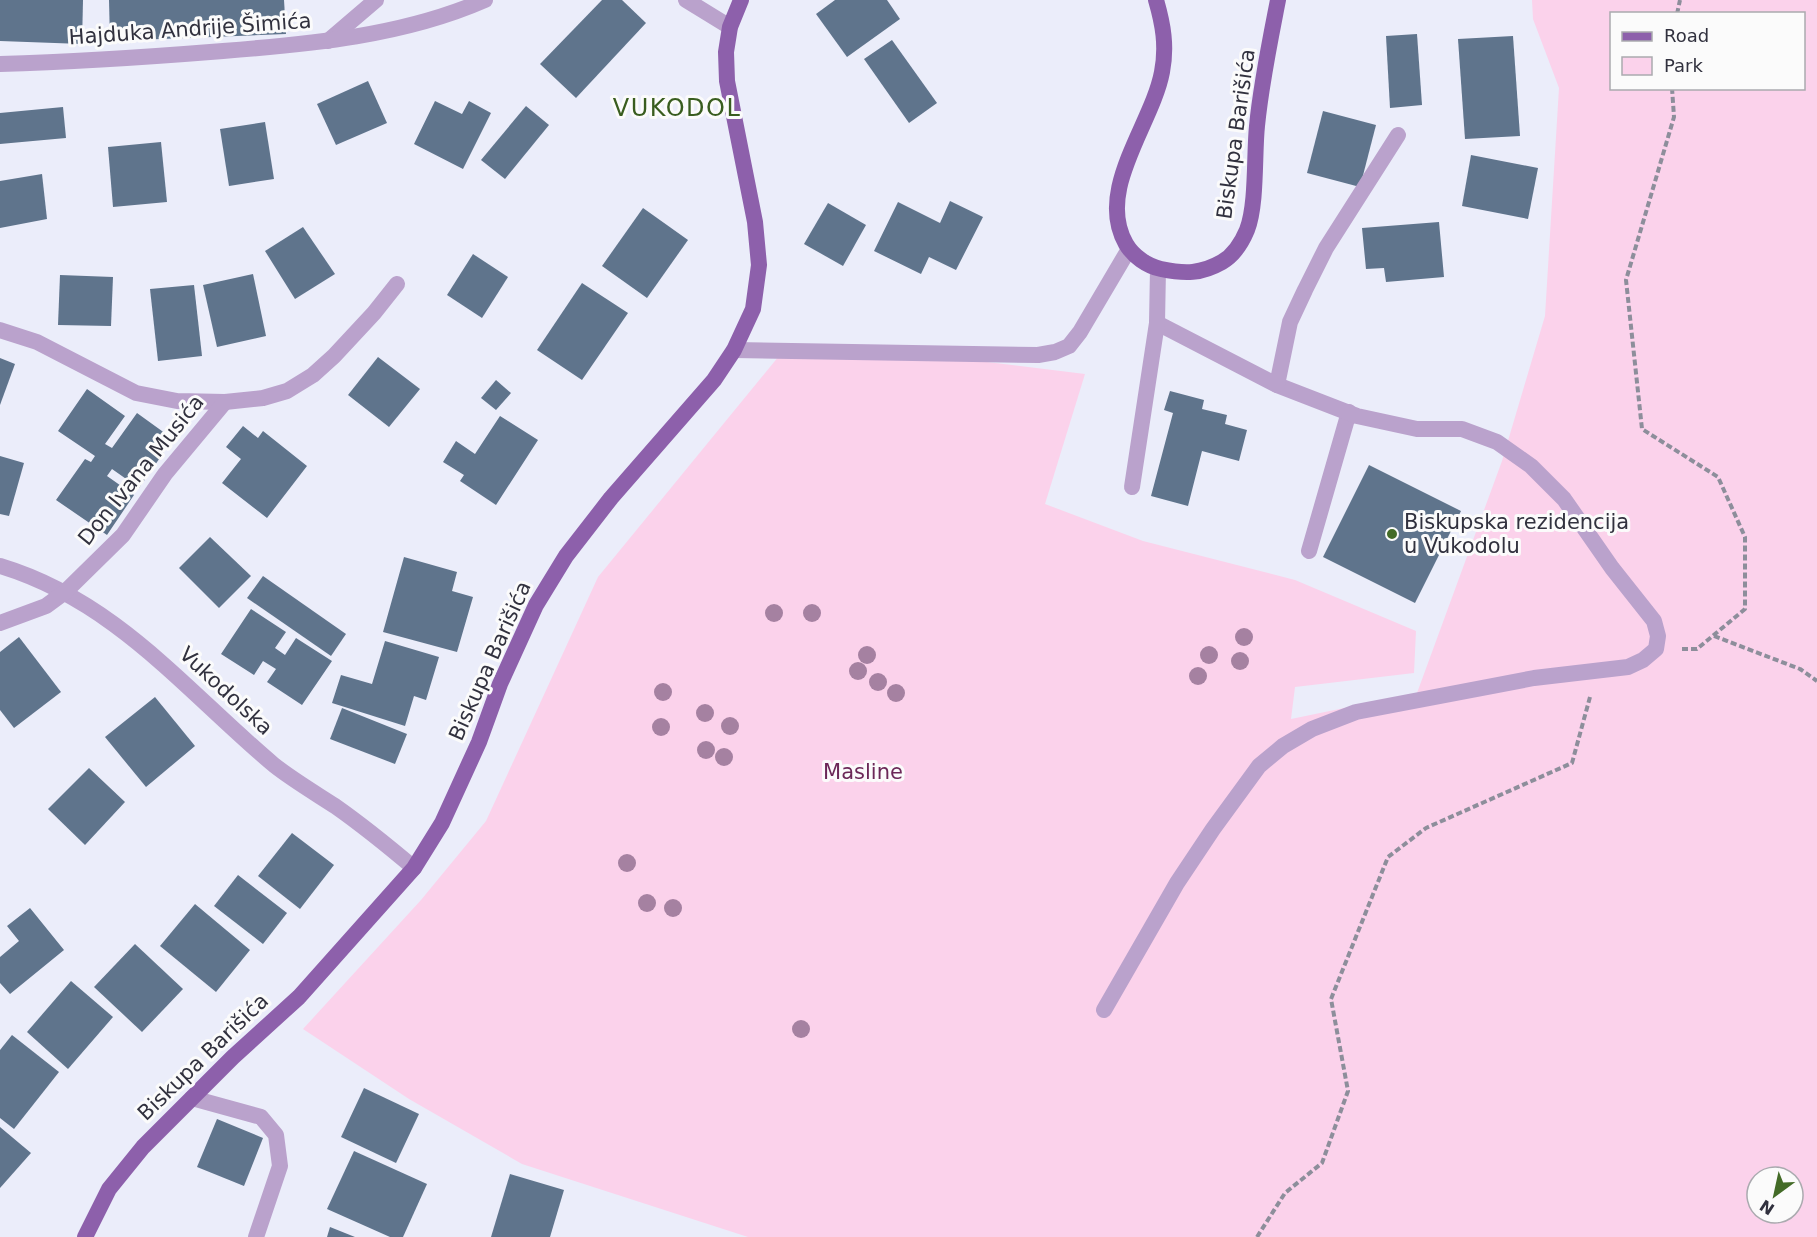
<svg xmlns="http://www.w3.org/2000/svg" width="1817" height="1237" viewBox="0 0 1817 1237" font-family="'DejaVu Sans',sans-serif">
  <rect width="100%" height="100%" fill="#ebedfa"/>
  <path fill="#fbd2eb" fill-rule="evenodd" d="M1532,0H1817V1237H748L522,1164L409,1099L303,1029L421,900L486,821L598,577L779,356L913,353L1085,374L1045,504L1143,541L1295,580L1416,631L1414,673L1295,687L1291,719L1417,693L1502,461L1545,316L1559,88L1533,19ZM1612,14H1804V88H1612ZM1757,1177H1793V1213H1757Z"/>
  <g fill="#5f748c">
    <polygon points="0,0 83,0 82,44 0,41"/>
    <polygon points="109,0 284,0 286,34 110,41"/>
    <polygon points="602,0 622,0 646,23 576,98 540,64"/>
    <polygon points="835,0 887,0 900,19 847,57 816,14"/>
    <polygon points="1417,34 1422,105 1390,108 1386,36"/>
    <polygon points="1513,36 1520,136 1465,139 1458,39"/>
    <polygon points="892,40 937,103 909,123 864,59"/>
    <polygon points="368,81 387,123 336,145 317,104"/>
    <polygon points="435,101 462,114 469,101 491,113 463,169 414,144"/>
    <polygon points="526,106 549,125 505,179 481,160"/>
    <polygon points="63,107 66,138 0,144 0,113"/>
    <polygon points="1323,111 1376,125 1360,187 1307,173"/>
    <polygon points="265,122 274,179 229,186 220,129"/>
    <polygon points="161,142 167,202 113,207 108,147"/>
    <polygon points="1471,155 1538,168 1528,219 1462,206"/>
    <polygon points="42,174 47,219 0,228 0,181"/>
    <polygon points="950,201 983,217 956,270 929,257 921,274 874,251 898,202 940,223"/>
    <polygon points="828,203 866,225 843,266 804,244"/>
    <polygon points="643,208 688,240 647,298 602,266"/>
    <polygon points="1439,222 1444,277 1386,282 1384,268 1366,269 1362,228"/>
    <polygon points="303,227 335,274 295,299 265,251"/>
    <polygon points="473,254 508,277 482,318 447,295"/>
    <polygon points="253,274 266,336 217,347 203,285"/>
    <polygon points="60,275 113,277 111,326 58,325"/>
    <polygon points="582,283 628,313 582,380 537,350"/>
    <polygon points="194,285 202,356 158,361 150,289"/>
    <polygon points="378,357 420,389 389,427 348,395"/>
    <polygon points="0,358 15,364 0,405"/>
    <polygon points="496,380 511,393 496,410 481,398"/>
    <polygon points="87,389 125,416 105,444 112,448 137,413 173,439 139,488 112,469 107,476 134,495 107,535 56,500 85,459 91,462 95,456 58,431"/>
    <polygon points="1170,391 1204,400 1202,409 1227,415 1225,424 1247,430 1239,461 1202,451 1188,506 1151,496 1173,413 1164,410"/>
    <polygon points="500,416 538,440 496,505 460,481 464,475 443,462 456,441 475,454"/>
    <polygon points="243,426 258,438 263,431 307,466 267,518 222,483 241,459 226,447"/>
    <polygon points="0,456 24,463 9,516 0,514"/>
    <polygon points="1369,465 1461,511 1415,603 1323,557"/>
    <polygon points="210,537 251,576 219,608 179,568"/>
    <polygon points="404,557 457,572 452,591 473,597 457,652 383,632"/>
    <polygon points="263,576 346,634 331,656 247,598"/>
    <polygon points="251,609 286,632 275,648 285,655 296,638 332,661 302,705 267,682 276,669 263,661 254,675 221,654"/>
    <polygon points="19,637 61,692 14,728 0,710 0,652"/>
    <polygon points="385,641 439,657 426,700 414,696 405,726 332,703 341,675 372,684"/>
    <polygon points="155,697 195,746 146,787 105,737"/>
    <polygon points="342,708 407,734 395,764 330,739"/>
    <polygon points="89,768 125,802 85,845 48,809"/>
    <polygon points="292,833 334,865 300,909 258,876"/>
    <polygon points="238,875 287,913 263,944 214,906"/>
    <polygon points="195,904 250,950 216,992 160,946"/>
    <polygon points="30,908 64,950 10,994 0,983 0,957 19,941 7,926"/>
    <polygon points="135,944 183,989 142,1032 94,987"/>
    <polygon points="71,981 113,1017 68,1069 27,1032"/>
    <polygon points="12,1035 59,1072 14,1129 0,1118 0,1050"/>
    <polygon points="364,1088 419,1114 396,1163 341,1137"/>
    <polygon points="217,1119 263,1138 244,1186 197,1167"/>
    <polygon points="0,1127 31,1153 0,1188"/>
    <polygon points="354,1151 427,1184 403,1237 390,1237 327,1209"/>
    <polygon points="510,1174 564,1190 550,1237 491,1237"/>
    <polygon points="330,1227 355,1237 327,1237"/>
  </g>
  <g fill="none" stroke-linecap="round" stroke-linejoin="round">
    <g stroke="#8d8e9b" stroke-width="4" stroke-dasharray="6 3" stroke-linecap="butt">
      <polyline points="1677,14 1680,0"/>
      <polyline points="1672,88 1674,117 1626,280 1642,429 1718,477 1745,537 1745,609 1697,649 1680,649"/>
      <polyline points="1714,636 1800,669 1817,681"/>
      <polyline points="1257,1237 1285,1193 1322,1163 1348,1091 1331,999 1388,857 1426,828 1572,763 1590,697"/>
    </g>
    <g stroke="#baa2cc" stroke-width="16">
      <polyline points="328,41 376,0"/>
      <polyline points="1309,551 1349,412"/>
      <polyline points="1104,1010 1177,883 1213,829 1259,766 1283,746 1312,729 1356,712 1534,678 1628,667 1643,660 1656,649 1658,636 1654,621 1612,568 1564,499 1531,466 1497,442 1462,429 1417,429 1357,416 1277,385"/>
    </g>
    <g stroke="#baa2cc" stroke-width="16">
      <polyline points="686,0 730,27"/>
      <path d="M0,64C75,62 148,57 223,51C311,44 403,36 485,0"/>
      <polyline points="1157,323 1277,385 1290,322 1305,290 1326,248 1398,135"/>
      <polyline points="0,330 37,342 136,393 177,401 225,402 263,398 287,391 313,375 334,356 374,313 397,284"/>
      <polyline points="734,350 1038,355 1055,352 1069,346 1080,332 1129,249"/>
      <polyline points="1132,487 1157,323 1158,269"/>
      <path d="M0,566C116,601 185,690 274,765C293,780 315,793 335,806C362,825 388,846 414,868"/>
      <polyline points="0,623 46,606 65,592 123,535 165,474 225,402"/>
      <polyline points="192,1098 261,1117 276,1135 280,1166 256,1237"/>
    </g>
    <g stroke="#8d60ab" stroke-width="16">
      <path d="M1156,0C1163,24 1167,46 1162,72C1152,125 1095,190 1126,244C1133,256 1147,266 1161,269C1185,274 1201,274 1222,262C1234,255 1242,242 1247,230C1257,205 1254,154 1257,126C1261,84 1270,41 1278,0"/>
      <polyline points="85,1237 109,1189 143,1147 233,1057 299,997 414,868 442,823 479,742 500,684 536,605 566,556 611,498 714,380 734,350 753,309 759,265 755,222 727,81 726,52 730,27 741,0"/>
    </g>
  </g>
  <g fill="#a581a1">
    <circle cx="774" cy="613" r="9"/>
    <circle cx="812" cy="613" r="9"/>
    <circle cx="1244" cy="637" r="9"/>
    <circle cx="867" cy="655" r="9"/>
    <circle cx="1209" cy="655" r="9"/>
    <circle cx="1240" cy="661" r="9"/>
    <circle cx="858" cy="671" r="9"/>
    <circle cx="1198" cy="676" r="9"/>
    <circle cx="878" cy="682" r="9"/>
    <circle cx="663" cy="692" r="9"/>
    <circle cx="896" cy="693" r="9"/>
    <circle cx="705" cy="713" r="9"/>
    <circle cx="730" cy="726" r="9"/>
    <circle cx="661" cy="727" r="9"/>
    <circle cx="706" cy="750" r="9"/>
    <circle cx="724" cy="757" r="9"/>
    <circle cx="627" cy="863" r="9"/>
    <circle cx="647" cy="903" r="9"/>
    <circle cx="673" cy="908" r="9"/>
    <circle cx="801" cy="1029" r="9"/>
  </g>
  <circle fill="#436b27" stroke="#fbfbfb" stroke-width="2" cx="1392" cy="534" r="6"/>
  <g text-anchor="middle" stroke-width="6" stroke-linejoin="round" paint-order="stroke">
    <g font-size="21" fill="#31313e" stroke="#fbfbfb">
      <text transform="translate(190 29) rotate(-4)" y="7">Hajduka Andrije Šimića</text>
      <text transform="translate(1236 134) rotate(-82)" y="7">Biskupa Barišića</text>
      <text transform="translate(141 470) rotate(-51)" y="7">Don Ivana Musića</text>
      <text transform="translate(490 661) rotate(-66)" y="7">Biskupa Barišića</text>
      <text transform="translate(226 691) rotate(43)" y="7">Vukodolska</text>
      <text transform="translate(203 1057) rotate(-44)" y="7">Biskupa Barišića</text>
    </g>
    <g font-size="21" fill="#31313e" stroke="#fbfbfb" text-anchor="start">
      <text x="1404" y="529">Biskupska rezidencija<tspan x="1404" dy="24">u Vukodolu</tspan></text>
    </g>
    <g font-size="21" fill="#6b2858" stroke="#fbfbfb">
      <text x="863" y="779">Masline</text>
    </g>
    <g font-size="24" letter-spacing="1.5" fill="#395d1f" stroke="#fbfbfb">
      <text x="677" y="116">VUKODOL</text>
    </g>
  </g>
  <rect x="1610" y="12" width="195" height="78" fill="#fbfbfb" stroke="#aaaaaf" stroke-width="1.5"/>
  <rect x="1622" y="32" width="30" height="9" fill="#8d60ab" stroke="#aaaaaf" stroke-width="1.5"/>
  <text x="1664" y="42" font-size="18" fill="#31313e">Road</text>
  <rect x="1622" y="57" width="30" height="18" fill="#fbd2eb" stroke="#aaaaaf" stroke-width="1.5"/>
  <text x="1664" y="72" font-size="18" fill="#31313e">Park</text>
  <g transform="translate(1775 1195) rotate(213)"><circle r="28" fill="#fbfbfb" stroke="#aaaaaf" stroke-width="1.5"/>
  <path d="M0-4.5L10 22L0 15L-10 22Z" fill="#436b27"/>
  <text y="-9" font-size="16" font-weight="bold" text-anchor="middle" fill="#31313e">N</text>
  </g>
</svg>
